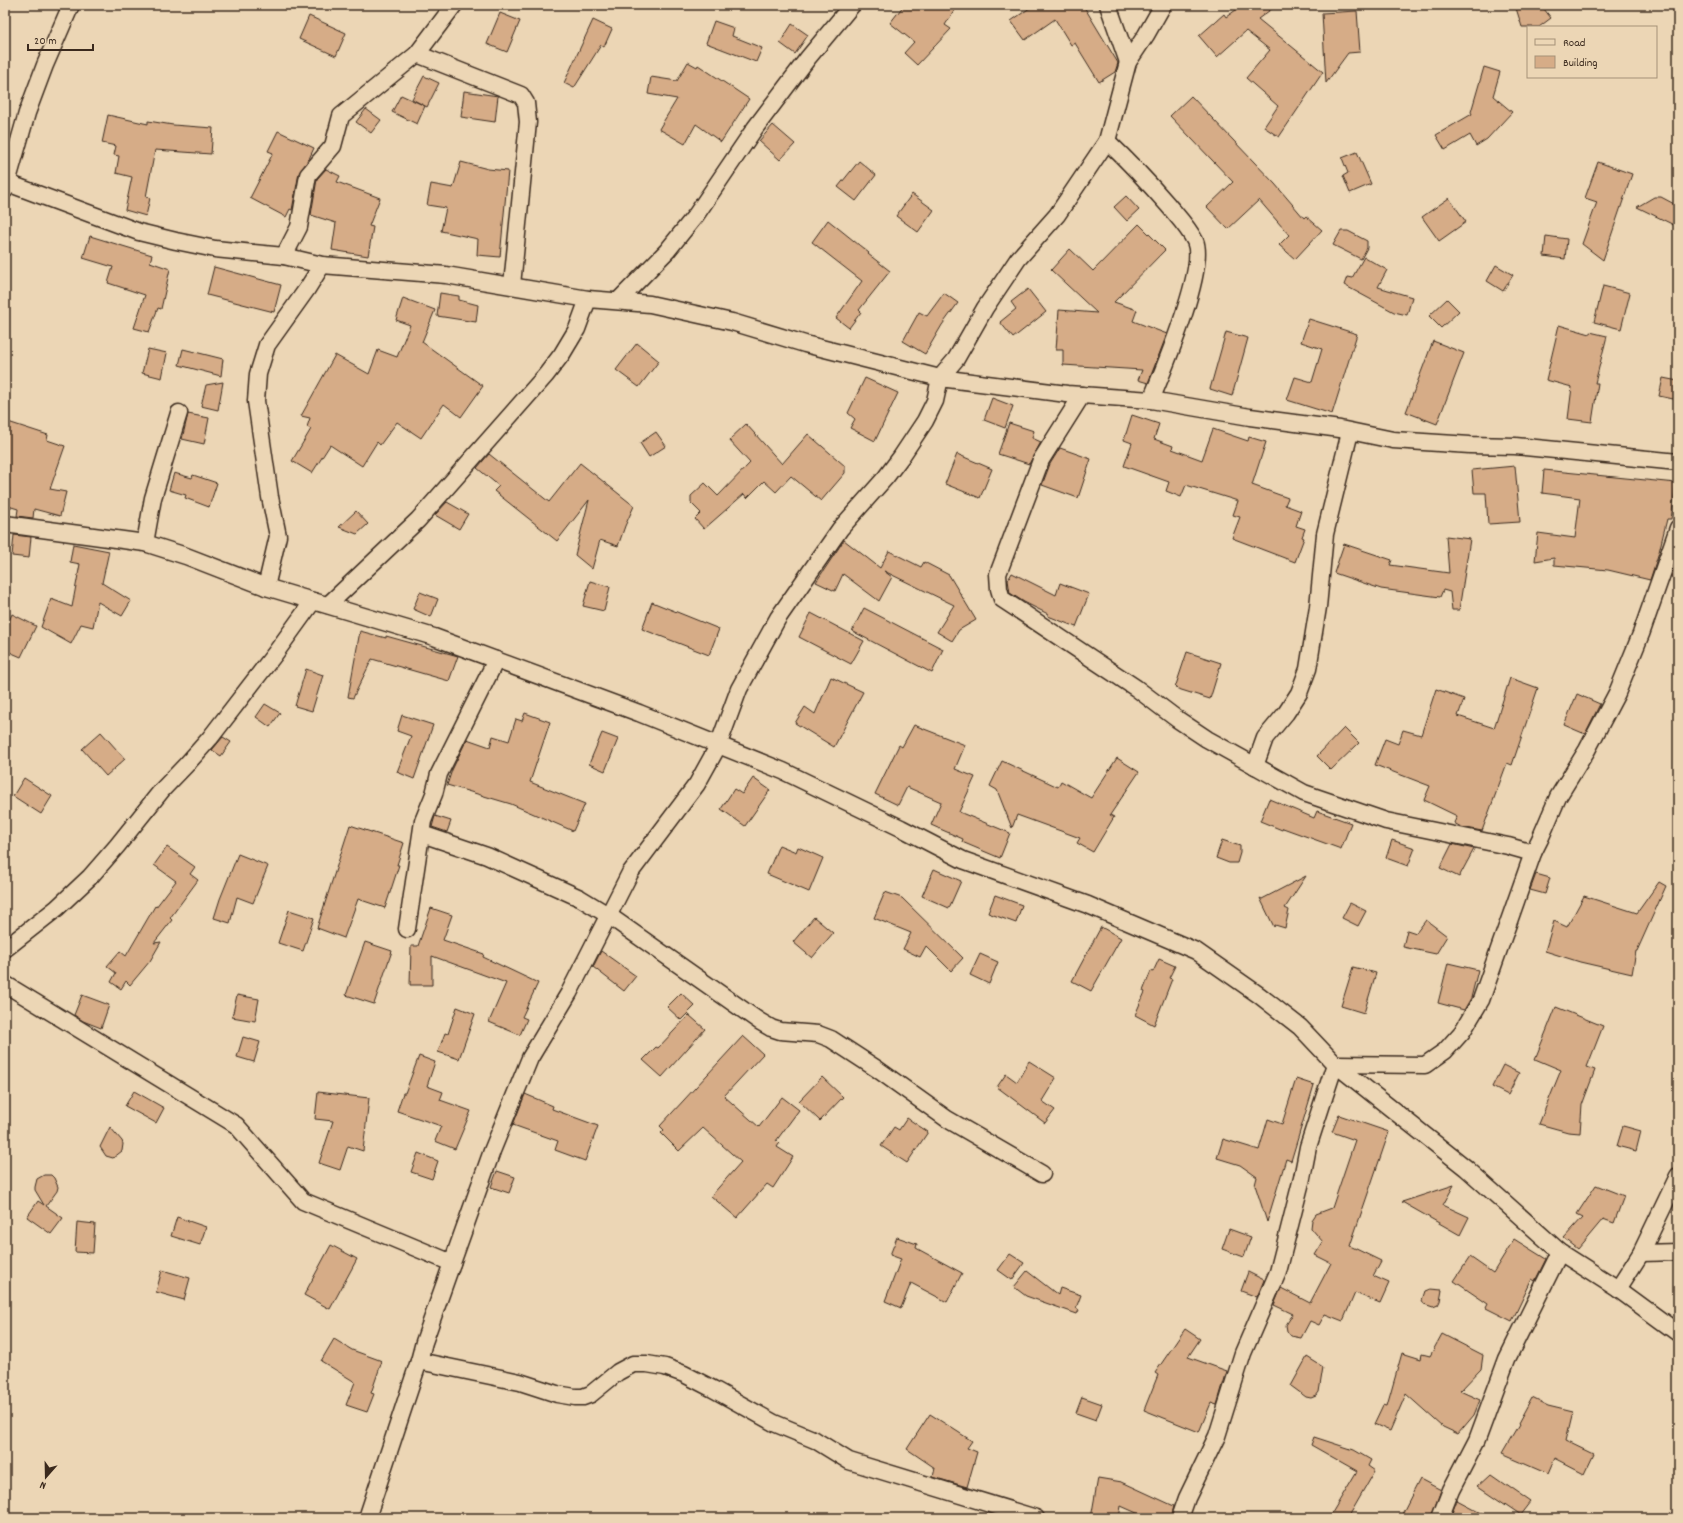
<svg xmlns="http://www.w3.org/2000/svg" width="1683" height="1523" viewBox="0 0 1683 1523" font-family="Dekko,sans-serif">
  <rect width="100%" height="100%" fill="#ecd6b5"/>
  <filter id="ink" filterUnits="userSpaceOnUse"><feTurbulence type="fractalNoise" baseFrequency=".025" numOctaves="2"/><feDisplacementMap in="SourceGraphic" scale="8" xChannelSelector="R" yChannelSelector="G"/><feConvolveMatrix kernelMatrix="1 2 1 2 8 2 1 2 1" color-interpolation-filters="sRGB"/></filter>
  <g filter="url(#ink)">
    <g fill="#d6ac87" stroke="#3b2a1e">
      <polygon points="904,5 958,5 945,25 951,29 917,65 904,53 914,42 890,23"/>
      <polygon points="1034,5 1083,5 1118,63 1115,72 1099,82 1075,43 1071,45 1055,19 1025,40 1011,21"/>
      <polygon points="1243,5 1277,5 1258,19 1323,72 1279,137 1264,127 1278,106 1246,78 1270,50 1246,31 1217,57 1199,36 1224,14 1226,17"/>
      <polygon points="1515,5 1541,5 1551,18 1539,27 1522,27"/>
      <polygon points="1357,11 1360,52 1348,53 1326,83 1322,13"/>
      <polygon points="500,13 520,21 507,52 487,44"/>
      <polygon points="309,16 346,33 336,56 299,39"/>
      <polygon points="593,20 612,29 604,47 601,45 574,88 564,83"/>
      <polygon points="714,21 734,28 732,36 762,48 756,62 706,43"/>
      <polygon points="792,24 808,35 795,54 780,43"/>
      <polygon points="688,62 697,67 698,65 749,99 721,142 696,124 685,144 659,129 677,99 648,94 651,77 677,81"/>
      <polygon points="1484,67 1500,72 1493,96 1512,112 1487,139 1476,146 1470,135 1445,150 1436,135 1472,114 1471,112"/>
      <polygon points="424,76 439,83 427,107 412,99"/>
      <polygon points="464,91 498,96 495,122 461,117"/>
      <polygon points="401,95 425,106 417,124 392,112"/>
      <polygon points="1191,96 1275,184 1304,218 1306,216 1322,230 1295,259 1279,245 1289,235 1259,200 1228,229 1207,207 1233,182 1170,116"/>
      <polygon points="366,109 381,120 371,133 356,122"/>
      <polygon points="108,115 148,124 148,121 173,125 213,128 211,154 155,150 146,197 150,198 146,216 125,210 132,177 116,173 119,156 114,155 116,146 102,143"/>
      <polygon points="773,125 795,144 780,160 759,141"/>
      <polygon points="278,131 314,148 309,159 299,173 292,210 290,209 286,217 250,198 273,153 268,151"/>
      <polygon points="1357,152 1371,184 1350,193 1343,176 1348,173 1342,158"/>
      <polygon points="859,161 876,175 856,201 838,187"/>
      <polygon points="461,162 488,169 508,171 500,257 477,255 478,239 441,231 446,208 427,205 431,184 453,188"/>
      <polygon points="1598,162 1632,174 1603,260 1582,244 1597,202 1585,198"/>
      <polygon points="326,169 340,176 337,182 380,198 369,226 373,227 368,256 332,250 336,223 311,215 317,179"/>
      <polygon points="912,194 934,210 918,232 896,216"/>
      <polygon points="1126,196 1139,210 1127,221 1114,207"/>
      <polygon points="1654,197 1661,197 1678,206 1678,227 1637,207"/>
      <polygon points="1449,198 1466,222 1439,241 1422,217"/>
      <polygon points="828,220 869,253 868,254 890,271 859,310 861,312 849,328 836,318 862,281 812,242"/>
      <polygon points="1139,224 1165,250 1114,302 1137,310 1133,321 1167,334 1148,383 1138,380 1142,370 1063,365 1063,350 1056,350 1059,310 1097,313 1051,270 1070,249 1093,271"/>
      <polygon points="1341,231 1348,231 1367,241 1367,248 1361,259 1333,245"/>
      <polygon points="90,236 152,255 150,262 170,269 161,309 158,308 149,332 134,328 145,295 108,283 113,267 83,258"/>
      <polygon points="1546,236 1567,239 1565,259 1544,256"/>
      <polygon points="1364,257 1387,270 1378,287 1412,297 1407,315 1394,312 1344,285 1347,277 1352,278"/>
      <polygon points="1496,265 1513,275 1503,291 1487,281"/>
      <polygon points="214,267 281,285 274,312 207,295"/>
      <polygon points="1603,286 1630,293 1621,329 1594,322"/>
      <polygon points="1028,289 1046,312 1013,338 1000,322 1016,309 1011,302"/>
      <polygon points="440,293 459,296 459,300 478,305 476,322 437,316"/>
      <polygon points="944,293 958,303 942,325 925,354 903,341 919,312 927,316"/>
      <polygon points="403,298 435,310 422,342 483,386 461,417 444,404 421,438 397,422 380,445 377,442 362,466 330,445 312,473 292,461 311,429 307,427 310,418 301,416 335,355 369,374 378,350 397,357 410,325 396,320"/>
      <polygon points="1447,299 1459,311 1441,328 1429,316"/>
      <polygon points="1309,319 1357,334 1332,414 1287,400 1295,377 1312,382 1322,349 1301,342"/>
      <polygon points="1559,325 1590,334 1590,332 1607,336 1595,383 1598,383 1592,422 1568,419 1572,387 1546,380"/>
      <polygon points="1226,332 1248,338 1232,396 1210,389"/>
      <polygon points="1433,341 1464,353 1437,424 1406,412"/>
      <polygon points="637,343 659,361 639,387 616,370"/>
      <polygon points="148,349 167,353 162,378 142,373"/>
      <polygon points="183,349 223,359 221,376 179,365"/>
      <polygon points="865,378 898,393 875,441 850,428 855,419 848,413"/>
      <polygon points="1663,378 1678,381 1678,400 1659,396"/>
      <polygon points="223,382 218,410 201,406 206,385"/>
      <polygon points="992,398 1013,406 1005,428 984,420"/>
      <polygon points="188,414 209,418 204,444 182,439"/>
      <polygon points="1132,415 1159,424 1154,439 1173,446 1172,449 1202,460 1213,429 1248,441 1249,437 1266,442 1252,485 1288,498 1285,505 1301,511 1296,526 1305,529 1302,537 1304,538 1295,562 1232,538 1240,517 1233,515 1238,501 1186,485 1181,497 1166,491 1169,482 1124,466 1132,443 1124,440"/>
      <polygon points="5,421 48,435 47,440 65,446 50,489 66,492 60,516 34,509 33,518 17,516 18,509 5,505"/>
      <polygon points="1009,423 1034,431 1032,438 1041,442 1029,464 998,454"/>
      <polygon points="746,424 782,464 808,434 845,466 845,473 821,501 791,476 776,492 764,481 747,498 744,494 704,529 695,519 701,513 691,503 691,496 705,483 718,496 750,463 729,440"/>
      <polygon points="656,432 666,446 649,457 640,443"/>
      <polygon points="1060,448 1091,459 1078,498 1042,485 1050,464"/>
      <polygon points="489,454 549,502 580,463 634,506 625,526 618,546 600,540 592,569 575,555 589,500 557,541 494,491 499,486 477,468"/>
      <polygon points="957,454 992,469 980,498 945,484"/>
      <polygon points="1515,466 1520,522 1488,524 1486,493 1474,493 1472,470"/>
      <polygon points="1544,470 1676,483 1671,519 1667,519 1659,552 1650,580 1608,570 1554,565 1554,558 1535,561 1538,533 1575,538 1580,498 1542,493"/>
      <polygon points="174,473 192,478 193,475 217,483 209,507 185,498 186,495 169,490"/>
      <polygon points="447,502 468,514 459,529 435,515"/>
      <polygon points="356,511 368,524 357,534 339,527"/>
      <polygon points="14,535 31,537 29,558 12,556"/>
      <polygon points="1446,536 1470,539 1459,610 1452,610 1450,592 1443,590 1440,597 1381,589 1334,573 1344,544 1392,560 1390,565 1449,573"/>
      <polygon points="844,540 880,568 889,551 921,567 924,562 949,575 976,620 959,630 952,641 937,632 954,605 884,571 892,577 879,601 843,574 835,591 816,582"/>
      <polygon points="73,544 109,551 102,583 131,601 122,616 98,602 93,627 81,624 71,644 41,627 51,599 72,607 80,564 70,562"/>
      <polygon points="1677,559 1678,559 1678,579 1671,577"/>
      <polygon points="1012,573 1056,595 1060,583 1089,594 1076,627 1048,616 1048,614 1024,602 1010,593 1008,580"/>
      <polygon points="590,581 610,587 604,611 583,606"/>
      <polygon points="420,592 438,599 431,617 413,609"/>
      <polygon points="652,602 719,629 709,655 642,629"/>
      <polygon points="864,608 943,649 932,673 852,631"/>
      <polygon points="811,613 864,641 851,664 799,637"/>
      <polygon points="12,614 36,626 21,657 5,650 5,630"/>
      <polygon points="360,631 386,638 386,636 458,656 449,681 372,659 353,698 348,697"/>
      <polygon points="1187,652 1221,663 1210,699 1175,688"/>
      <polygon points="306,669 323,675 312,711 295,706"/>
      <polygon points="831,677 863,692 834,747 795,723 805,707 815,714"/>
      <polygon points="1510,678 1538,688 1512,765 1507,763 1482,831 1461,827 1454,823 1457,816 1424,800 1430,786 1375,765 1385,739 1398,744 1403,730 1421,735 1436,689 1464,699 1458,716 1494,728"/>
      <polygon points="1577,694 1600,704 1585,734 1564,725"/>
      <polygon points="265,704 280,713 270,727 256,717"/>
      <polygon points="525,713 550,722 530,782 585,804 573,831 511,804 447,785 452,770 467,739 490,747 493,736 509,741 516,719 522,721"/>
      <polygon points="402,715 433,725 414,779 397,772 411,736 397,731"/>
      <polygon points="914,725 965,745 955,769 975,777 959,812 1010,833 1000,858 962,842 963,839 931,825 941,802 907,787 898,805 875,794 899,745 902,747"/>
      <polygon points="1344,728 1359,743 1331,770 1317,756"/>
      <polygon points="101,732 125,759 106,776 82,749"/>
      <polygon points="602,733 618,739 605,771 589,764"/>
      <polygon points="223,737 231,742 221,756 212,750"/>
      <polygon points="1117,758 1139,772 1110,815 1114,817 1093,852 1077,843 1080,838 1017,815 1012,828 997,790 990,786 1002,761 1058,787 1061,781 1091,798"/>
      <polygon points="24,778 52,796 41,814 13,796"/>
      <polygon points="753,778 770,790 745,826 721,809 734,789 742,794"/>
      <polygon points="1269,799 1314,818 1317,811 1351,823 1341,849 1283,828 1282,830 1260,821"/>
      <polygon points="435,816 451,821 447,832 432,827"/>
      <polygon points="350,825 404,843 397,865 399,865 385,908 358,899 344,938 317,928"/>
      <polygon points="1222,840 1240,846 1240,853 1237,863 1229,863 1216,858"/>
      <polygon points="1392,840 1415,848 1408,866 1386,858"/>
      <polygon points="1452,844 1474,849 1459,877 1440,868"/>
      <polygon points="779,845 796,852 798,847 823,858 809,892 767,874"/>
      <polygon points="167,847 195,867 190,874 198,880 170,918 172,920 154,943 161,942 150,961 130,985 126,981 121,989 111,982 116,973 107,966 120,951 126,956 155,906 156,907 176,881 154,865"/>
      <polygon points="238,854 268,866 253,903 237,897 230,923 214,918 220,899"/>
      <polygon points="934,869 961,881 949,908 922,896"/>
      <polygon points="1536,874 1550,878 1545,894 1530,890"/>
      <polygon points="1306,876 1285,908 1289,910 1285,928 1275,925 1274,927 1260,898 1262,899"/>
      <polygon points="1659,882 1666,886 1637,951 1636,951 1632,974 1580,962 1545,951 1554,921 1567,927 1584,896 1637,913"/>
      <polygon points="885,892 902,898 963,958 951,971 926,946 920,957 903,949 911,933 874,918"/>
      <polygon points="995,895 1022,905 1016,923 988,913"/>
      <polygon points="1350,903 1366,911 1358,926 1342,918"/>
      <polygon points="431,908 452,915 443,940 484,954 483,957 538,983 522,1017 527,1019 520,1035 489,1022 506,983 432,956 432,985 410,985 411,946 418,946"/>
      <polygon points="289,910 314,918 303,951 278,943"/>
      <polygon points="814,917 833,933 812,958 793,942"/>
      <polygon points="1426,920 1447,936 1436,954 1403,947 1407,930 1416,933"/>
      <polygon points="1101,927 1121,938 1091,991 1072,981"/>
      <polygon points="365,942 392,951 374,1004 346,995"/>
      <polygon points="601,951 636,976 624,991 593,967"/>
      <polygon points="980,954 998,962 989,984 970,975"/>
      <polygon points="1159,959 1175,966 1169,978 1172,979 1154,1025 1135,1015 1145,992 1143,991 1151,971 1153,972"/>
      <polygon points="1448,963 1478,970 1471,998 1464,1010 1438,1003"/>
      <polygon points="1353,967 1376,973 1364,1013 1341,1006"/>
      <polygon points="681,993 695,1006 681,1020 667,1007"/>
      <polygon points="82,995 109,1005 101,1028 83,1021 74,1015"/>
      <polygon points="237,995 259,999 255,1021 232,1017"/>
      <polygon points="457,1007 475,1014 459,1059 438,1052 445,1033 448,1034"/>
      <polygon points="1556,1007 1603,1026 1587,1067 1595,1070 1582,1105 1580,1133 1568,1132 1539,1124 1561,1070 1535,1059"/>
      <polygon points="689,1015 705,1029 662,1077 643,1060 656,1047 658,1048"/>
      <polygon points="743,1036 763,1054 724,1096 759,1127 782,1097 799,1110 776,1141 779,1144 777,1147 793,1157 773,1188 767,1184 737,1218 711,1196 741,1162 703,1128 679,1151 661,1133 664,1130 660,1126"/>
      <polygon points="243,1037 260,1042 254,1062 237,1057"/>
      <polygon points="419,1056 435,1062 427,1086 443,1092 440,1100 471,1111 455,1149 435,1141 441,1126 397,1111 403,1093 405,1093"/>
      <polygon points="1029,1061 1056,1078 1042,1101 1055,1110 1045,1123 997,1087 1006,1074 1017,1082"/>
      <polygon points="1503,1065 1519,1073 1508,1095 1492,1087"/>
      <polygon points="822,1077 843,1097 820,1121 799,1101"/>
      <polygon points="1296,1079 1314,1085 1291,1161 1286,1159 1267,1222 1255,1185 1257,1177 1240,1165 1217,1158 1223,1139 1259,1150 1268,1119 1282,1124"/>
      <polygon points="134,1091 164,1108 156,1123 125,1106"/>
      <polygon points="318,1092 369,1098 363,1151 348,1146 340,1170 319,1163 333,1121 315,1119"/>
      <polygon points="525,1094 553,1106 552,1109 598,1126 585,1161 555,1150 558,1141 513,1125"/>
      <polygon points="1339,1115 1389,1132 1350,1246 1381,1261 1373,1276 1389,1283 1380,1303 1355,1293 1343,1321 1325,1314 1319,1325 1310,1321 1301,1338 1291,1336 1287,1331 1286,1325 1293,1314 1274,1305 1281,1288 1310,1303 1331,1263 1315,1255 1323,1242 1311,1228 1312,1220 1316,1214 1332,1208 1355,1140 1332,1132"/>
      <polygon points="907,1118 928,1132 907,1163 881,1146 894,1127 899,1130"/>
      <polygon points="1623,1126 1641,1131 1636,1151 1617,1146"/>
      <polygon points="110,1127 122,1141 123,1144 122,1151 113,1158 106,1156 100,1147"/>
      <polygon points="418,1153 438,1161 432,1179 411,1172"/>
      <polygon points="497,1171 515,1177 509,1193 491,1187"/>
      <polygon points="44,1175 51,1175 54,1178 58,1187 57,1191 46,1206 63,1218 51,1234 27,1217 38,1201 44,1205 35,1190 35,1187 37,1179"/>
      <polygon points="1454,1185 1443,1205 1469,1217 1460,1235 1402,1202"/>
      <polygon points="1596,1185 1624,1196 1614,1223 1603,1219 1578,1249 1564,1238 1583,1217 1577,1214"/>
      <polygon points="177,1217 206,1227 200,1245 171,1236"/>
      <polygon points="77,1222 95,1224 93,1253 75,1252"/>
      <polygon points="1229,1229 1251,1237 1244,1257 1222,1249"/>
      <polygon points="897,1237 917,1244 916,1248 962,1273 947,1302 911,1283 901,1308 885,1301 901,1259 890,1255"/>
      <polygon points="1514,1239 1546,1259 1535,1281 1532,1279 1512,1321 1486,1308 1488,1304 1454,1281 1470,1257 1493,1273"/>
      <polygon points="331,1245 357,1259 330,1309 304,1295"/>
      <polygon points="1010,1254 1024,1263 1012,1280 998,1270"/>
      <polygon points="162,1270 190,1278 184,1300 156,1292"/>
      <polygon points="1027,1271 1058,1295 1060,1288 1081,1295 1076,1308 1079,1310 1077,1314 1026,1296 1014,1287"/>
      <polygon points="1248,1272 1264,1280 1257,1297 1241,1291"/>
      <polygon points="1430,1289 1442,1290 1440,1301 1438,1305 1433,1307 1424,1304 1422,1300 1425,1291"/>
      <polygon points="1185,1329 1200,1339 1188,1357 1227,1371 1217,1405 1211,1403 1199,1432 1144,1410 1158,1375 1155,1373"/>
      <polygon points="1442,1334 1483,1355 1481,1369 1460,1391 1480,1400 1474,1415 1458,1434 1443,1427 1406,1394 1390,1431 1374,1424 1383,1405 1387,1406 1402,1353 1421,1359 1422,1354 1430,1356"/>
      <polygon points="334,1339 352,1350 382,1361 371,1393 374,1394 367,1412 346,1405 355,1382 321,1361"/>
      <polygon points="1307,1357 1323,1367 1319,1392 1316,1396 1311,1398 1306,1397 1291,1386"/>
      <polygon points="1082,1397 1102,1404 1096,1420 1076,1413"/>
      <polygon points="1532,1398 1548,1406 1573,1412 1566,1441 1593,1454 1584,1473 1555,1458 1548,1474 1502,1454 1519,1425 1518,1424"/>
      <polygon points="930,1414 972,1441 967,1448 977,1452 967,1487 933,1477 935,1468 907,1449"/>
      <polygon points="1314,1437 1354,1450 1371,1460 1368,1466 1375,1471 1348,1518 1329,1518 1357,1471 1311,1445"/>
      <polygon points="1491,1474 1531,1502 1521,1515 1478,1486"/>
      <polygon points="1098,1478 1122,1482 1174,1506 1171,1518 1148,1518 1121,1506 1119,1518 1091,1518"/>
      <polygon points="1420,1479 1441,1490 1431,1518 1400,1518"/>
      <polygon points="1457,1500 1491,1518 1450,1518"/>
    </g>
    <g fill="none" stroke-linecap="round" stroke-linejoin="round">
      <g stroke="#3b2a1e" stroke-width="19">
        <g id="minor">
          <polyline points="1108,5 1128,62"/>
          <polyline points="417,54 521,95 526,103 528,122 512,285"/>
          <path d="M1107,141C1128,161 1148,182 1168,205C1177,216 1188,227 1195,241C1207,268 1163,371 1151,400"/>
          <polyline points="5,182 139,232 176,241 215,249 284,256 322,265 446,275 588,299 650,304 732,322 805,344 940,378 1067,394 1151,400 1250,417 1340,429 1393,440 1470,445 1515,446 1678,462"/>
          <polyline points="5,190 27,113 45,65 71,5"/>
          <polyline points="284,256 299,227 308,175 333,146 341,116 417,54 454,5"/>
          <polyline points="619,300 667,251 696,215 755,128 808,58 852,5"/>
          <polyline points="1082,395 1041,460 998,574 999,589 1002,599 1136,688 1177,719 1207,739 1304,793 1386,821 1508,846 1533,853"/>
          <polyline points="5,524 145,543 186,556 266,587 434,637 639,713 783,771 901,828 963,860 1088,905 1196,951 1259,995 1300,1027 1335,1064 1466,1168 1560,1252 1618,1289 1678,1333"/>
          <polyline points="145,543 153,498 179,413"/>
          <polyline points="266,587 278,536 270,497 256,401 258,374 267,345 307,289 322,265"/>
          <polyline points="328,605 418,520 546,375 562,354 577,329 588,299"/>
          <polyline points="1255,766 1265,738 1286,713 1299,693 1308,669 1318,607 1325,534 1350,432"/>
          <polyline points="422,834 487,856 580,898 608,915 759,1021 771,1028 780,1031 818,1034 831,1039 877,1069 947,1119 1042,1174"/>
          <polyline points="407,929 423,821 434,794 439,774 496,660"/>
          <polyline points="5,949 57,908 90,877 117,846 162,790 186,765 210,738 274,655 313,601"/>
          <polyline points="5,984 236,1125 303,1201 452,1263"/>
          <polyline points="1641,1253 1678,1252"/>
          <polyline points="1618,1289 1641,1253 1678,1176"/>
          <polyline points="419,1361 520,1382 557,1394 575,1397 583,1397 591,1394 618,1372 633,1364 647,1364 665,1367 684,1374 713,1389 774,1423 815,1440 849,1461 1036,1518"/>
          <polyline points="367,1518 419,1361 424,1342 452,1263 492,1151 530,1058 569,993 630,873 697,784 718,746 739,689 778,618 840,529 886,477 901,457 925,421 935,401 940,378 956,359 985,308 1018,259 1057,215 1107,141 1128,62 1146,35 1163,5"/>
          <polyline points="1180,1518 1187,1498 1217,1436 1243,1353 1278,1272 1302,1178 1308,1147 1335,1064 1425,1065 1445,1051 1462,1032 1481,1000 1533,853 1540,839 1558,797 1587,750 1617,693 1641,634 1678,528"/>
          <polyline points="1440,1518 1451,1490 1477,1440 1507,1359 1560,1252"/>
        </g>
      </g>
      <use href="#minor" stroke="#ecd6b5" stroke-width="16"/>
    </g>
  </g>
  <rect width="1683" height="1523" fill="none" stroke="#ecd6b5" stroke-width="20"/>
  <rect x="10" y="10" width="1663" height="1503" fill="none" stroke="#3b2a1e" stroke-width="1.5" filter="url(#ink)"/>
  <rect x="1527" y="26" width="130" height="52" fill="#ecd6b5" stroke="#a59179"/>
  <rect x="1535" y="39" width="20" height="6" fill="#ecd6b5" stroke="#a59179"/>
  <text x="1563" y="46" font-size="12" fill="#3b2a1e">Road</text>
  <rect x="1535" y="56" width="20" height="12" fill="#d6ac87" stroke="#a59179"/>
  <text x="1563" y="66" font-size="12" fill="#3b2a1e">Building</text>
  <g transform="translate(46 1477) rotate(200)" stroke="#ecd6b5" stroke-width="3" paint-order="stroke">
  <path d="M0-3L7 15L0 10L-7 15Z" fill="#3b2a1e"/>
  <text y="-6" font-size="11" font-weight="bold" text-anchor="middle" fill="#3b2a1e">N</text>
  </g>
  <path d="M28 44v6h65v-6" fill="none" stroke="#3b2a1e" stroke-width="2"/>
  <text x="34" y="44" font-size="12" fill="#3b2a1e" stroke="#ecd6b5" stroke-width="3" paint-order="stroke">20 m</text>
</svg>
